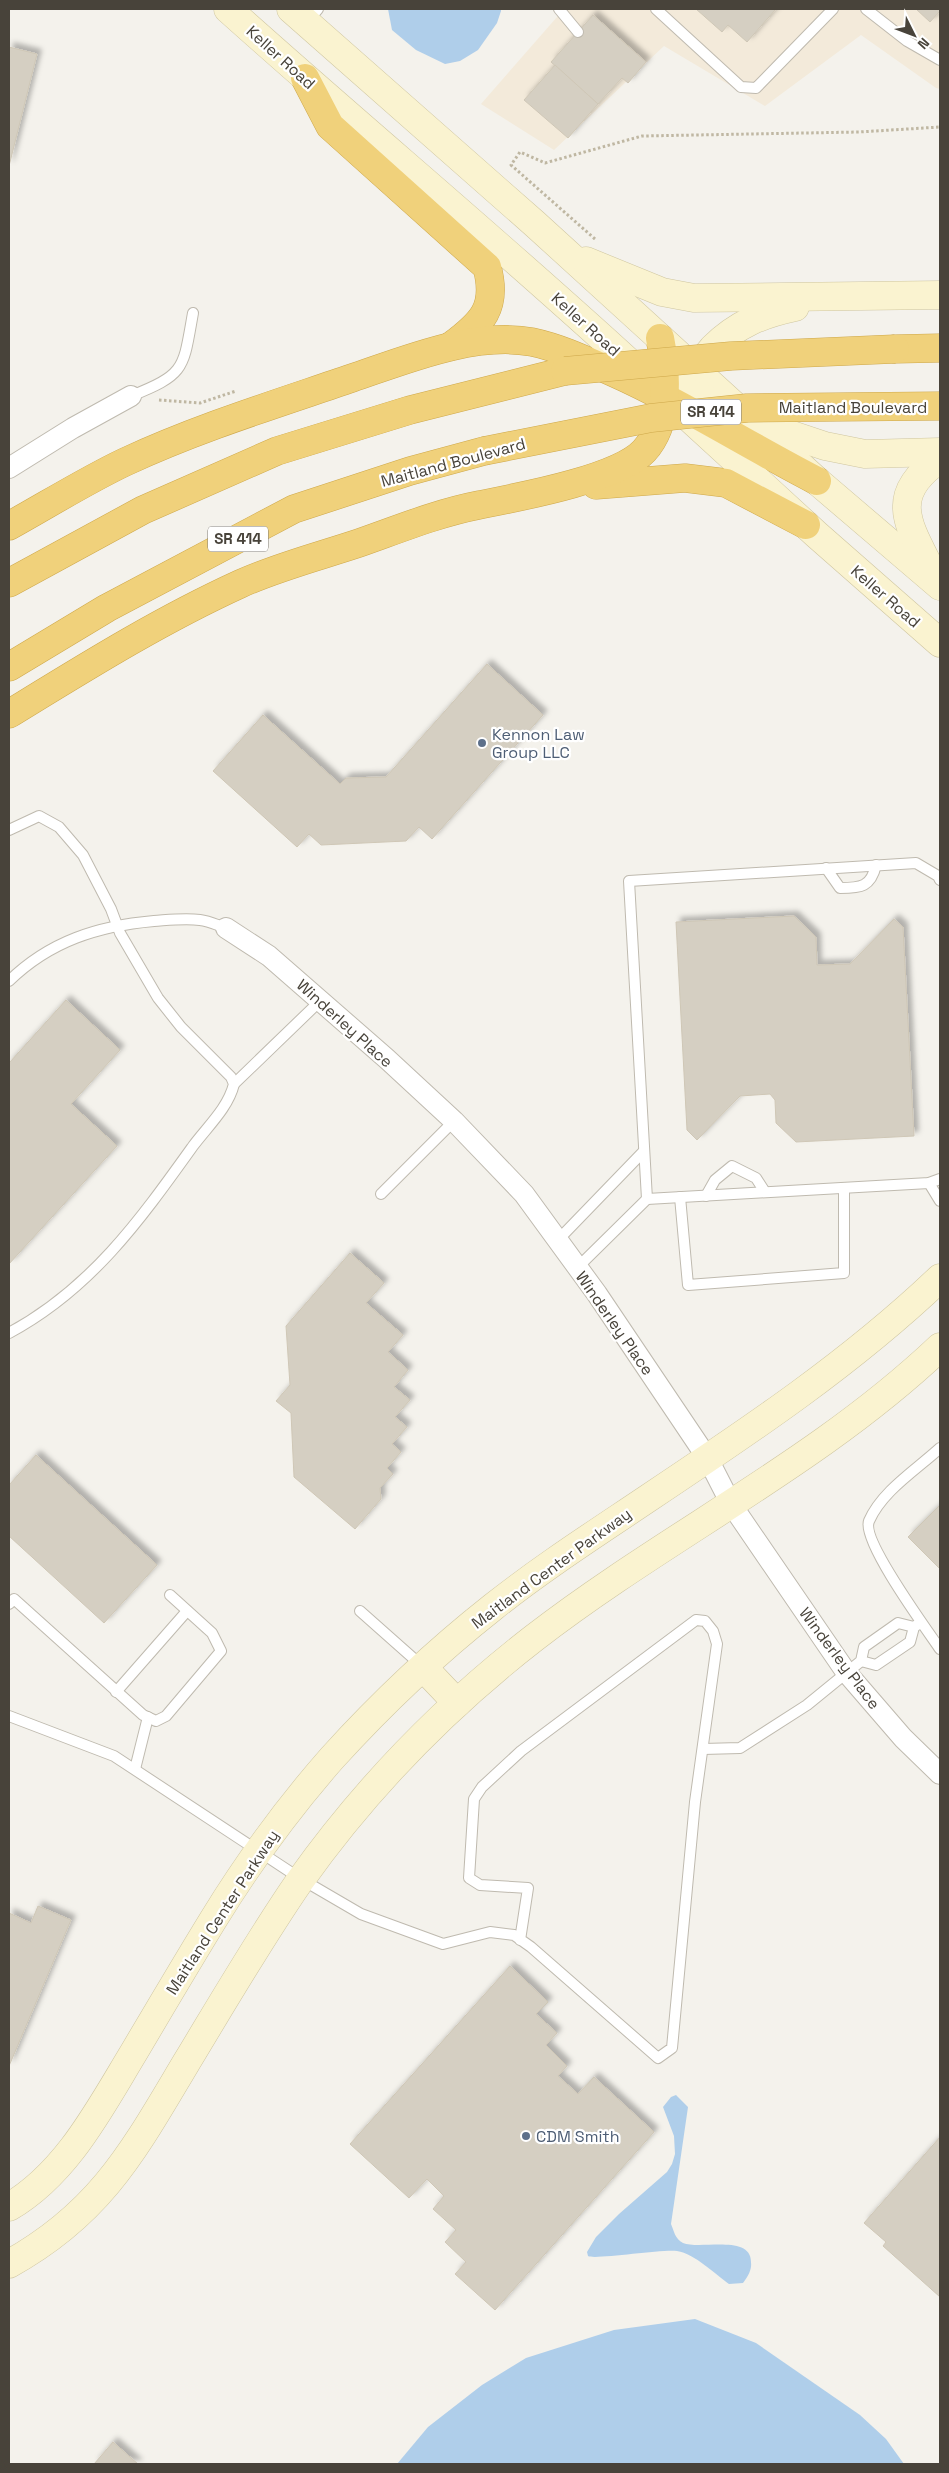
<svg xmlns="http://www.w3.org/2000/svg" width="949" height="2473" viewBox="0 0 949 2473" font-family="'Space Grotesk',sans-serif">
  <defs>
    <filter id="shadow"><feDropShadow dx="4.5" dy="-4.5" stdDeviation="2.5" flood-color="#0004"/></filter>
  </defs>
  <rect width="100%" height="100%" fill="#f4f2ec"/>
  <polygon fill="#f3eada" points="564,9 940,9 940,89 936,88 861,35 765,106 664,46 554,150 481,104"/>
  <g fill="#afceea">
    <polygon points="388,9 501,9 501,11 497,23 478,50 460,61 445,64 416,50 392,30"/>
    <path d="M676,2095L688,2107L671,2224C674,2231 675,2239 683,2243C700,2250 751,2234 751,2262C752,2270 748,2276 743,2283L729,2284C715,2274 695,2254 677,2251C661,2249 594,2260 588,2256L587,2252L596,2237L619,2214L667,2172L672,2164L675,2154L674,2136L663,2107L671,2097Z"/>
    <polygon points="695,2319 756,2343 860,2415 886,2439 904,2464 397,2464 428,2427 482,2385 526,2358 614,2330"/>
  </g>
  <g fill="#d5cfc2" stroke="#cfc7b6" filter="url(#shadow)">
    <polygon points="696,9 776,9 747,42 728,25 722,32"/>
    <polygon points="916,9 940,9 940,11 930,22"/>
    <polygon points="593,15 646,62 628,83 622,78 598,104 551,62"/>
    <polygon points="9,47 37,54 9,166"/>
    <polygon points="555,65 598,104 568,138 524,100"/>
    <polygon points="487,664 543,715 432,839 419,827 406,841 321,845 309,834 297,847 213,771 263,715 340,784 346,778 386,777"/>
    <polygon points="794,916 816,937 817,965 850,964 894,919 903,927 914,1136 796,1142 776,1123 775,1100 770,1094 740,1096 697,1140 687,1130 676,922"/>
    <polygon points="66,1000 120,1050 71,1104 117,1146 9,1264 9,1063"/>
    <polygon points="350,1253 384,1283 366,1303 403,1335 388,1352 408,1370 394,1387 410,1400 395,1417 407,1427 392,1444 401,1452 387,1468 393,1474 380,1488 381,1499 355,1529 294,1477 291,1413 276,1401 290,1385 286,1326"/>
    <polygon points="36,1455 157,1565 104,1623 9,1536 9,1485"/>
    <polygon points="940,1505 940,1569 908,1537"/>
    <polygon points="38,1906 71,1920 9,2066 9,1913 31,1923"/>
    <polygon points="510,1966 548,2002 536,2014 557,2033 546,2045 567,2066 558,2076 578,2094 594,2077 654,2132 495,2310 455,2274 466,2262 445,2242 456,2230 433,2209 444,2196 427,2179 409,2198 350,2144"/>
    <polygon points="940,2137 940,2297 883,2246 886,2242 864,2223"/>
    <polygon points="113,2442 138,2464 94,2464"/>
  </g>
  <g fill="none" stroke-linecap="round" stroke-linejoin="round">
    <g stroke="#bfbaaf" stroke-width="12">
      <g id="lane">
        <polyline points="559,9 578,32"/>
        <polyline points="656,9 741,87 756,88 833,9"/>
        <polyline points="866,9 907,41 940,60"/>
        <polyline points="307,22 318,9"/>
        <path d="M131,396C186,374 183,369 193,313"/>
        <path d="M9,830L39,816L59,827L83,855L111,909L120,933L158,998L181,1027L231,1077L234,1084C228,1108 208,1126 193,1146C140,1220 91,1289 9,1333"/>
        <path d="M826,868L840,888C861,888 871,887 876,865"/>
        <polyline points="940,880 938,876 916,863 629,881 647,1199 929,1183 940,1179"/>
        <path d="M9,981C50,941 98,926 154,921C169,920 185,918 200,920C209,921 217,925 226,928"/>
        <polyline points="234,1084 321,1000"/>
        <polyline points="929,1183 940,1201"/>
        <polyline points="381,1194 454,1121"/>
        <polyline points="706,1196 715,1180 732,1166 756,1178 765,1192"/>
        <polyline points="680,1197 688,1285 844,1273 844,1188"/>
        <polyline points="557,1241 644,1151"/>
        <polyline points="577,1268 647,1199"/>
        <path d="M940,1448C916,1470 882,1491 869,1521C861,1540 927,1630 940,1649"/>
        <polyline points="9,1604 14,1599 143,1715 156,1721 166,1716 221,1651 212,1633 170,1595"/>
        <polyline points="360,1611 422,1666"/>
        <polyline points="861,1661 876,1665 910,1642 914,1627 920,1623"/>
        <polyline points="116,1692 187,1611"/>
        <polyline points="9,1716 114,1756 301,1879 361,1914 443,1944 490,1932 514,1935 531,1947 658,2058 672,2048 695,1802 717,1644 713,1631 705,1621 696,1620 521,1751 482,1787 474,1799 469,1878 480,1885 528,1888 520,1940"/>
        <polyline points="703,1749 740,1748 807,1705 861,1661 864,1647 898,1623 914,1627"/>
        <polyline points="135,1769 148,1717"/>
      </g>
    </g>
    <g stroke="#bfbaaf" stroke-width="22">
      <g id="street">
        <polyline points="9,468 73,428 131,396"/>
        <polyline points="226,928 269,956 387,1059 454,1121 524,1194 597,1294 708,1459 731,1504 846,1672 903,1738 940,1774"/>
      </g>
    </g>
    <g stroke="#cfc6a0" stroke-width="29">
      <g id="secondary">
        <path d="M228,9C366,133 509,251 646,378"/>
        <polyline points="291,9 535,224 817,481 940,586"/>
        <polyline points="586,261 662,292 694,298 940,295"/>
        <path d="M697,373C699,362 706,357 713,348C737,324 762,314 795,307"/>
        <polyline points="653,378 786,433 825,446 865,454 940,452"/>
        <polyline points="685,414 817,535 940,643"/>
        <path d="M932,572C909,526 886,495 940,459"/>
        <polyline points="423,1667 457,1703"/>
        <path d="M9,2207C67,2173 100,2108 134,2052C160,2008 186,1964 213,1920C248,1863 288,1808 332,1758C381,1704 436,1652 493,1607C542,1568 595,1534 647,1499C749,1431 851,1363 940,1278"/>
        <path d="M9,2264C101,2213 134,2150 186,2063C223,2002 259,1940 299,1882C365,1789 445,1707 534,1638C666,1536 819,1462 940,1347"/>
      </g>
    </g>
    <g stroke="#cea84b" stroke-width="29">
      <g id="highway">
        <path d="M305,78L330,126L487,267C498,308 482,323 451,346"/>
        <polyline points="895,349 940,348"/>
        <polyline points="596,485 685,478 726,483 806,525"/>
        <path d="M9,526C47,505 85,481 125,462C198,428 276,404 352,378C405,360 475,331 532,342C560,348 585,360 610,371C682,403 747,445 817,481"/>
        <polyline points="9,583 143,510 277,451 410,410 565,371"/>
        <polyline points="9,667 107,608 294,509 410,471 484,451"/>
        <path d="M9,714C84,668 159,621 240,584C277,567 320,556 359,543C399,529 438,513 479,505C519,497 618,479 644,451C670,423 667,373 660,338"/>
      </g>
    </g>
    <g stroke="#bfb7a2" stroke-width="3" stroke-dasharray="2.5 2.5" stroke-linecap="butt">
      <polyline points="595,239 511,165 520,152 545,163 642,136 859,132 940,127"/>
      <polyline points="159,400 200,403 236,391"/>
    </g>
    <use href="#lane" stroke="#fff" stroke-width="10"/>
    <use href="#street" stroke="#fff" stroke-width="20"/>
    <use href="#secondary" stroke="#faf3d0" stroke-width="28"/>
    <use href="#highway" stroke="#f0d17b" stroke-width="28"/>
    <g stroke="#cea84b" stroke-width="29" stroke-linecap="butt">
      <g id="highway-bridge">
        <polyline points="565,371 731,356 895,349"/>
        <polyline points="484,451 651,418 747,408 940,406"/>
      </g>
    </g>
    <use href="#highway-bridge" stroke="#f0d17b" stroke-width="28"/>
  </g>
  <g fill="#5c6f8a" stroke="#fff" stroke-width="2">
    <circle cx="482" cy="743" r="5"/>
    <circle cx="526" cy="2136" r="5"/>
  </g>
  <g text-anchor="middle" stroke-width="4.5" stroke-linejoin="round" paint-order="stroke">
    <g fill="#fff" stroke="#7f7b75" stroke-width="1">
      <rect x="681" y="399.5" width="60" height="25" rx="4"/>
      <rect x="208" y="526.5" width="60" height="25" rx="4"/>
    </g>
    <g font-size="15" font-weight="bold" fill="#48433a">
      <text x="711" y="417">SR 414</text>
      <text x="238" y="544">SR 414</text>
    </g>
    <g font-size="16" fill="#48433a" stroke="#fff">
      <text transform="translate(281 57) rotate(42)" y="6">Keller Road</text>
      <text transform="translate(586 324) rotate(42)" y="6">Keller Road</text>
      <text x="853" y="413">Maitland Boulevard</text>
      <text transform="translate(453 462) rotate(-15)" y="6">Maitland Boulevard</text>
      <text transform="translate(886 596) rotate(41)" y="6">Keller Road</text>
      <text transform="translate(345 1023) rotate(42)" y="6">Winderley Place</text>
      <text transform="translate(615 1323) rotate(55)" y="6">Winderley Place</text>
      <text transform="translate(551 1568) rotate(-36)" y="6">Maitland Center Parkway</text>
      <text transform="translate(840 1658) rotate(53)" y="6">Winderley Place</text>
      <text transform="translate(222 1912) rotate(-57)" y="6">Maitland Center Parkway</text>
    </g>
    <g font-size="16" fill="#4e5e75" stroke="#fff" text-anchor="start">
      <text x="492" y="740">Kennon Law<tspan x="492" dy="18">Group LLC</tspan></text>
      <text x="536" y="2142">CDM Smith</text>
    </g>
  </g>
  <rect width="949" height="2473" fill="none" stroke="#48433a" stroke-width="20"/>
  <g transform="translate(914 35) rotate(132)" stroke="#ffffff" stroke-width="4" paint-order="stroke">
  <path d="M0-4L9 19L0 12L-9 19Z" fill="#48433a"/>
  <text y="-8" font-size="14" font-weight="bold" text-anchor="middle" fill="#48433a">N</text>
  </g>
</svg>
